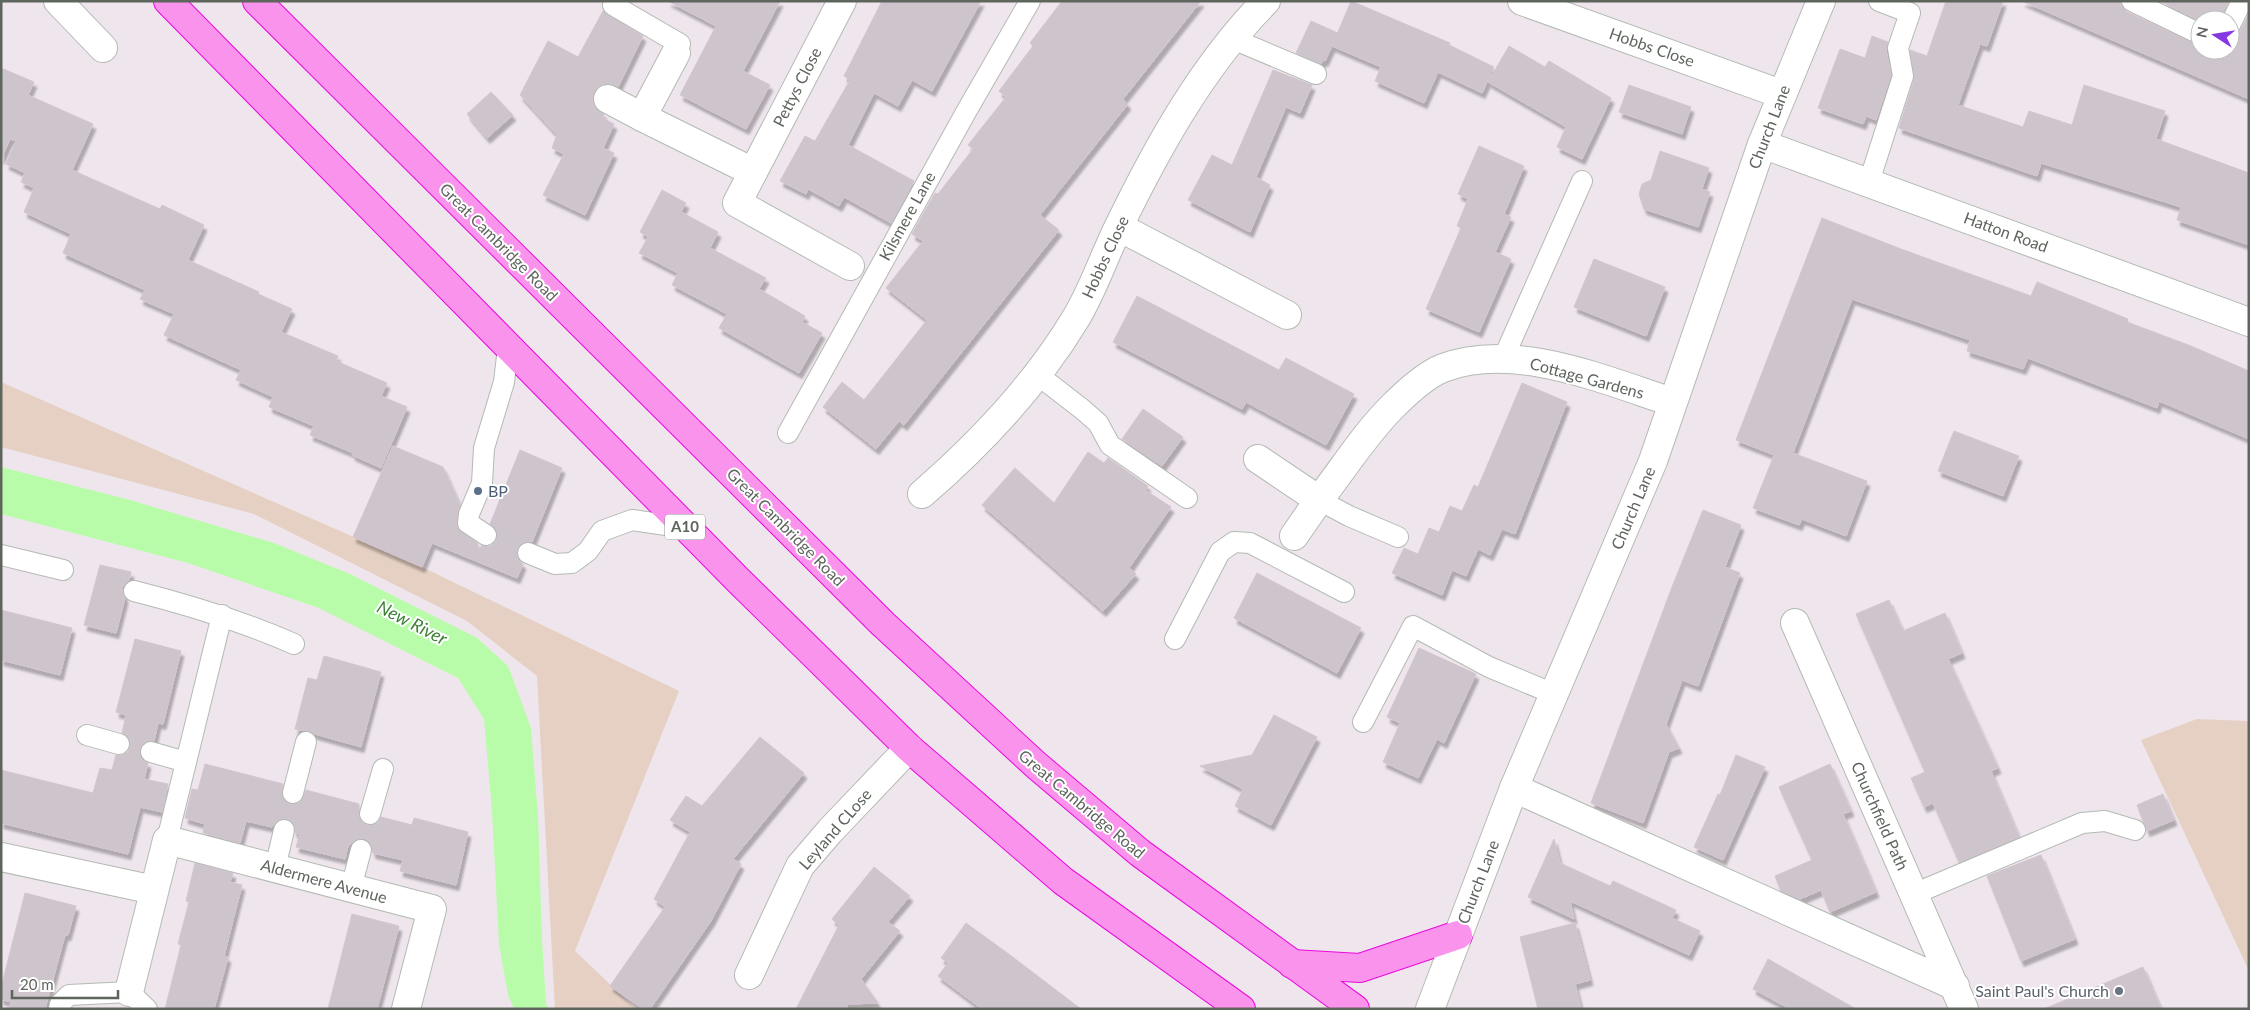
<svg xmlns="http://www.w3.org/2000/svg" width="2250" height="1010" viewBox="0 0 2250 1010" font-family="Lato,sans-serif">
  <defs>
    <filter id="shadow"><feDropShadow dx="3" dy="5.5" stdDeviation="1" flood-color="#0004"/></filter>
  </defs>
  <rect width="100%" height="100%" fill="#efe6ed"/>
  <g fill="#e5d0c3">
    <polygon points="1,382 422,567 679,691 575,951 636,1009 555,1009 537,676 467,621 254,514 1,447"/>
    <polygon points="2197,719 2249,721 2249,971 2141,740"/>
  </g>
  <polygon fill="#b8fca9" points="1,467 130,500 274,543 350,574 477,638 508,666 531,728 538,817 542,940 546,1004 549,1009 514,1009 508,995 499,944 492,811 484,719 458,678 319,608 188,563 1,514"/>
  <g fill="#cdc4cc" stroke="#d4c4d2" filter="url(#shadow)">
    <polygon points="668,1 780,1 743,71 770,85 746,129 680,95 716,26"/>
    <polygon points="882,1 981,1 932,91 912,80 898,106 874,93 848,145 914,181 891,223 844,197 839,206 808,189 806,194 780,181 805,136 815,141 850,80 844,76"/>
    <polygon points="1062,1 1201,1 1123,99 1128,104 1040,215 1059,230 904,425 899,421 876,449 823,407 842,382 864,400 927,320 886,288 923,241 912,234 935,193 938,194 973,149 968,145 1006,97 999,91 1033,46 1030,43"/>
    <polygon points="1351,1 1450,43 1449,45 1494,67 1482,93 1438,72 1424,103 1375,81 1381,67 1332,46"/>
    <polygon points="1946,1 2003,1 1987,46 1980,44 1958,105 2023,127 2029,111 2072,125 2084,85 2165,111 2156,139 2249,173 2249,245 2177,220 2181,207 2041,163 2037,176 1899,128 1914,79 1910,50 1927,56"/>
    <polygon points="2022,1 2120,1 2122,7 2127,12 2200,46 2200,50 2230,50 2230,37 2236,35 2240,31 2249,14 2249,99"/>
    <polygon points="2160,1 2229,1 2219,20 2200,21"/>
    <polygon points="603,11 643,36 618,87 607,83 599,86 594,92 592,100 595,108 604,114 602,118 614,124 603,148 614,153 585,215 543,195 564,154 552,148 557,135 520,95 548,41 578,57"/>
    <polygon points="1311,21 1338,33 1325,61 1323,60 1321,64 1296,53"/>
    <polygon points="1872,36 1888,42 1886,50 1891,75 1876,120 1866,116 1863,124 1818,108 1840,49 1865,58"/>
    <polygon points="1509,46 1545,67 1549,61 1611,98 1582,159 1557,147 1566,127 1488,82"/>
    <polygon points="1,68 34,82 28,95 93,124 72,170 160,209 162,205 204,225 188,260 259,292 258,294 292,309 281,332 338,356 336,361 387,383 381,396 407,407 381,468 352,455 353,453 310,435 314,426 269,407 273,397 236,380 241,370 164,335 174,314 140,299 145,290 63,253 71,234 24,212 34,188 21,182 25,173 6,164 16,141 10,139 1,159"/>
    <polygon points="1273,70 1312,85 1300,113 1286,107 1256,177 1270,185 1250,232 1188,200 1212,155 1232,165"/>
    <polygon points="1629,85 1691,107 1682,134 1619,112"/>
    <polygon points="491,92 513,115 487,138 467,114"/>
    <polygon points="1479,146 1524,166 1504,214 1511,217 1495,252 1511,259 1479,332 1426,309 1461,228 1457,226 1468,199 1458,194"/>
    <polygon points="1660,151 1709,168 1702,189 1710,192 1698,227 1644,209 1639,194 1642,184 1651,180"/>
    <polygon points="662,190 686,203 681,212 718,232 710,248 766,278 759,289 805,316 802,322 822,333 799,373 719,328 727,314 672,285 678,273 639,253 648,237 640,232"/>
    <polygon points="1822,218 1901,249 2031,296 2037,282 2128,319 2127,322 2191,346 2249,371 2249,439 2159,401 2157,408 2028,358 2023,369 1967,351 1970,340 1852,299 1793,453 1867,481 1846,536 1802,519 1799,525 1753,508 1774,455 1736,440"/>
    <polygon points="1594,259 1665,287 1646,336 1574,307"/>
    <polygon points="1137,296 1279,370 1286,358 1354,394 1326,445 1246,402 1242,409 1113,342"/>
    <polygon points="1522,383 1567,402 1515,534 1502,529 1490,555 1478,549 1466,576 1452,570 1442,595 1392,573 1404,548 1418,554 1429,528 1439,532 1450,506 1462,511 1474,485 1478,487"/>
    <polygon points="1143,409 1183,437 1162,466 1122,439"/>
    <polygon points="1954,431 2019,456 2003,496 1938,471"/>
    <polygon points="393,446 443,467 460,505 457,513 457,528 477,543 480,550 481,546 491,546 496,541 497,530 490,524 520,450 562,468 532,542 521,543 517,549 518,560 523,564 517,578 432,543 422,567 353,537"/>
    <polygon points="1088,452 1104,463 1108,458 1148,486 1145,490 1171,507 1129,568 1136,574 1103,611 982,505 1015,468 1054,503"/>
    <polygon points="1703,510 1741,525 1725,567 1740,573 1698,686 1682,680 1666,724 1679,748 1669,752 1643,823 1591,803 1672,587"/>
    <polygon points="100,565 131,572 129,580 122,588 125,598 116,633 84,625"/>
    <polygon points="1257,573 1361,628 1337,673 1234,618"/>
    <polygon points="1889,600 1903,631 1945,613 1962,653 1948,659 1998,768 1991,771 2019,837 1959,862 1933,803 1924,807 1911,778 1925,772 1856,614"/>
    <polygon points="1,610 72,628 60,675 1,660"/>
    <polygon points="135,639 181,651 163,724 158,723 154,741 143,743 140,749 142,760 148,763 144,779 168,784 162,812 140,807 128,854 1,823 1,770 93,793 100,768 112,770 116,755 122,755 128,752 130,747 130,741 122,733 126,715 116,712"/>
    <polygon points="1419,648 1476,674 1444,743 1437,739 1418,778 1383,762 1400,723 1387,717"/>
    <polygon points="324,656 381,672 361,747 315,734 309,731 295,729 308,678 317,680"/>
    <polygon points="1274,715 1317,737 1271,825 1235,806 1243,789 1200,766 1252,755"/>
    <polygon points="760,737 804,773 733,859 741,864 711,921 650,1009 643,1009 610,986 665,907 654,899 690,832 670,820 686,796 702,806"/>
    <polygon points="1736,755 1765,767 1723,860 1694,847 1718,794 1720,795"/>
    <polygon points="205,764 283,784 282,797 290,804 296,804 301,802 306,790 359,804 359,817 362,823 367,825 378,823 381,817 412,825 414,818 468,832 456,885 400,871 403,860 373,853 370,842 364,838 357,839 348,846 345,859 296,847 300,834 295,833 292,822 286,818 276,822 272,827 246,821 240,843 203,833 205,824 185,818 192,789 198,790"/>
    <polygon points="1830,764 1851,811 1843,814 1876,892 1830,912 1821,890 1800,899 1781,891 1775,876 1812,860 1779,787"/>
    <polygon points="2163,794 2174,820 2147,831 2137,805"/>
    <polygon points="1554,839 1560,863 1610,886 1613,881 1676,910 1672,918 1700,931 1689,955 1570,901 1574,919 1528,897"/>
    <polygon points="2041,855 2075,939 2021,961 1987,876"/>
    <polygon points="195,863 233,873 230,882 242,885 224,956 228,957 214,1009 165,1009 181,945 178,944 189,902 186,901"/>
    <polygon points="874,867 910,896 888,922 900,931 861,979 878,1003 848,1004 846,1009 796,1009 839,925 832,919"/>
    <polygon points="25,893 76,906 68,935 65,935 45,1009 9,1009 11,1002 1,999 1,988"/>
    <polygon points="352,914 399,926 377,1009 328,1009"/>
    <polygon points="966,923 1010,955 1081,1009 982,1009 938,976 948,963 941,958"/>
    <polygon points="1575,923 1590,980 1575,984 1581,1009 1538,1009 1520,937"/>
    <polygon points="1768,959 1856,1009 1790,1009 1753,989"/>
    <polygon points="2143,967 2161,1009 2044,1009"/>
  </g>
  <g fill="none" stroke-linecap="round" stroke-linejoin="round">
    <g stroke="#b3bab3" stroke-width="22">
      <g id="lane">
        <polyline points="2132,1 2200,34"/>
        <polyline points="613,5 680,44 676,53"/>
        <polyline points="2230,25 2242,1"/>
        <polyline points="1233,39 1316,74"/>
        <polyline points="1869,182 1903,76 1898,48 1910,13 1879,1"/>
        <polyline points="1503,359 1582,181"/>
        <polyline points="1038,375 1082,409 1098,423 1110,445 1187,498"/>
        <polyline points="788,433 966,112 1030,1"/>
        <polyline points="1319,500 1349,516 1398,537"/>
        <polyline points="486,535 468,523 469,514 482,483 484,448 504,382 508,348"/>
        <polyline points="528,553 555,564 572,563 588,551 602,531 632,520 687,528"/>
        <polyline points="1,555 63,570"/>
        <path d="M134,591C189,605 242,621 294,644"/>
        <polyline points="1175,639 1220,552 1234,542 1250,543 1344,592"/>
        <polyline points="1363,722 1413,626 1489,667 1554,694"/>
        <polyline points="87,735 119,744"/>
        <polyline points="151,752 186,762"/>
        <polyline points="293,793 306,742"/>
        <polyline points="370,814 383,769"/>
        <polyline points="167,840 222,615"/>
        <polyline points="275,868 284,830"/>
        <polyline points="351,888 361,850"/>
        <polyline points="1914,894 2082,823 2105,821 2135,830"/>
        <polyline points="59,1009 60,1004 69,995 129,992 147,1009"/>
      </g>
    </g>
    <g stroke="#b3bab3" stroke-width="30">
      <g id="street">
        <polyline points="58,1 103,48"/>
        <polyline points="842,1 737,203 850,266"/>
        <polyline points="1522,1 1781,94"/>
        <polyline points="608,99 642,117 676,53"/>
        <polyline points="642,117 753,172"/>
        <polyline points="1762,144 2249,322"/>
        <polyline points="1119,227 1287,315"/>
        <polyline points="1258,459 1319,500 1294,536"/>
        <path d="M922,494C981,443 1035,386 1076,318C1093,290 1104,256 1119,226C1158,146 1203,65 1266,1"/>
        <path d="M1319,500C1343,469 1365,434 1392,407C1406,393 1425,375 1443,368C1514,341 1604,380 1672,402"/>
        <polyline points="1795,623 1964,1009"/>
        <polyline points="1514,788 1955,986"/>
        <polyline points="1,857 154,890"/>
        <polyline points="749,975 800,866 830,831 909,748"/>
        <polyline points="129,992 167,840 432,909 406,1009"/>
      </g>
    </g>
    <g stroke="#b5bcb4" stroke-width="30">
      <polyline id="secondary" points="1430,1009 1514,788 1653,461 1762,144 1821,1"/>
    </g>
    <g stroke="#eb09dc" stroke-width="30">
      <g id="highway">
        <polyline points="168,1 738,580 909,748 1063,881 1241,1009"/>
        <polyline points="257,1 883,624 1036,765 1140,853 1355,1009"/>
        <polyline points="1292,964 1360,968 1458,935"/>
      </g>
    </g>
    <use href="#lane" stroke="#fff" stroke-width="20"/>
    <use href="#street" stroke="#fff" stroke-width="28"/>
    <use href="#secondary" stroke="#fff" stroke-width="28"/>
    <use href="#highway" stroke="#f993ec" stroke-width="28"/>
  </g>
  <circle fill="#5c6f8a" stroke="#fff" stroke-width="2" cx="478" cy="491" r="5"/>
  <circle fill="#6b7280" stroke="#fff" stroke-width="2" cx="2119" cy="991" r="5"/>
  <g text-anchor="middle" stroke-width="4" stroke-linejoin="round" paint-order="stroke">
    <rect fill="#fff" stroke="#8e938e" stroke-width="1" x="665" y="514.5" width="40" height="25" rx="4"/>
    <g font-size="15" font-weight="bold" fill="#5e655d">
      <text x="685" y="532">A10</text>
    </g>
    <g font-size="16" fill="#5e655d" stroke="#fff">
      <text transform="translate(1652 47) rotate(19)" y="6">Hobbs Close</text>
      <text transform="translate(797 87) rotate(-63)" y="6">Pettys Close</text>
      <text transform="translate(1769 127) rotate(-69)" y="6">Church Lane</text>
      <text transform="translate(907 216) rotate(-61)" y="6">Kilsmere Lane</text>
      <text transform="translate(2006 232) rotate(20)" y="6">Hatton Road</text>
      <text transform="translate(499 242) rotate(45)" y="6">Great Cambridge Road</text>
      <text transform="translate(1105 257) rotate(-65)" y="6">Hobbs Close</text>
      <text transform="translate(1587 378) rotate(15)" y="6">Cottage Gardens</text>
      <text transform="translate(1633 508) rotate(-67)" y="6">Church Lane</text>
      <text transform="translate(786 527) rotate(45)" y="6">Great Cambridge Road</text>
      <text transform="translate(1082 804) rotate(40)" y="6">Great Cambridge Road</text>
      <text transform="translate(1880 816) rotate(66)" y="6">Churchfield Path</text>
      <text transform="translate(835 829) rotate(-49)" y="6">Leyland CLose</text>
      <text transform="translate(324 881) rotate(15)" y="6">Aldermere Avenue</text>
      <text transform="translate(1478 882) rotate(-69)" y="6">Church Lane</text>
    </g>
    <g font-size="16" fill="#4e5e75" stroke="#fff" text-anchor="start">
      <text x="488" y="497">BP</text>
    </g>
    <g font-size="16" fill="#5b616d" stroke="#fff" text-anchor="end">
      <text x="2109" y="997">Saint Paul's Church</text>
    </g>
    <g font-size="18" font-style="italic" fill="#3f8237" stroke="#fff">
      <text transform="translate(412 623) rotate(27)" y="6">New River</text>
    </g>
  </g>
  <rect width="2250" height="1010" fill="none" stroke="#5e655d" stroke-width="5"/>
  <g transform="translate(2215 35) rotate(282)"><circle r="24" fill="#ffffff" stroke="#bfc1be"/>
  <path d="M0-4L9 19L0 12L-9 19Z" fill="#8638e3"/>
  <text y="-8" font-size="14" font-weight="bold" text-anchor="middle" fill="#5e655d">N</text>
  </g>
  <path d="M12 990v8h106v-8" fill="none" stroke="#5e655d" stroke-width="2.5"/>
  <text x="20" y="990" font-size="15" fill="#5e655d" stroke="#ffffff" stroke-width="4" paint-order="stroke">20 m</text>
</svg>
